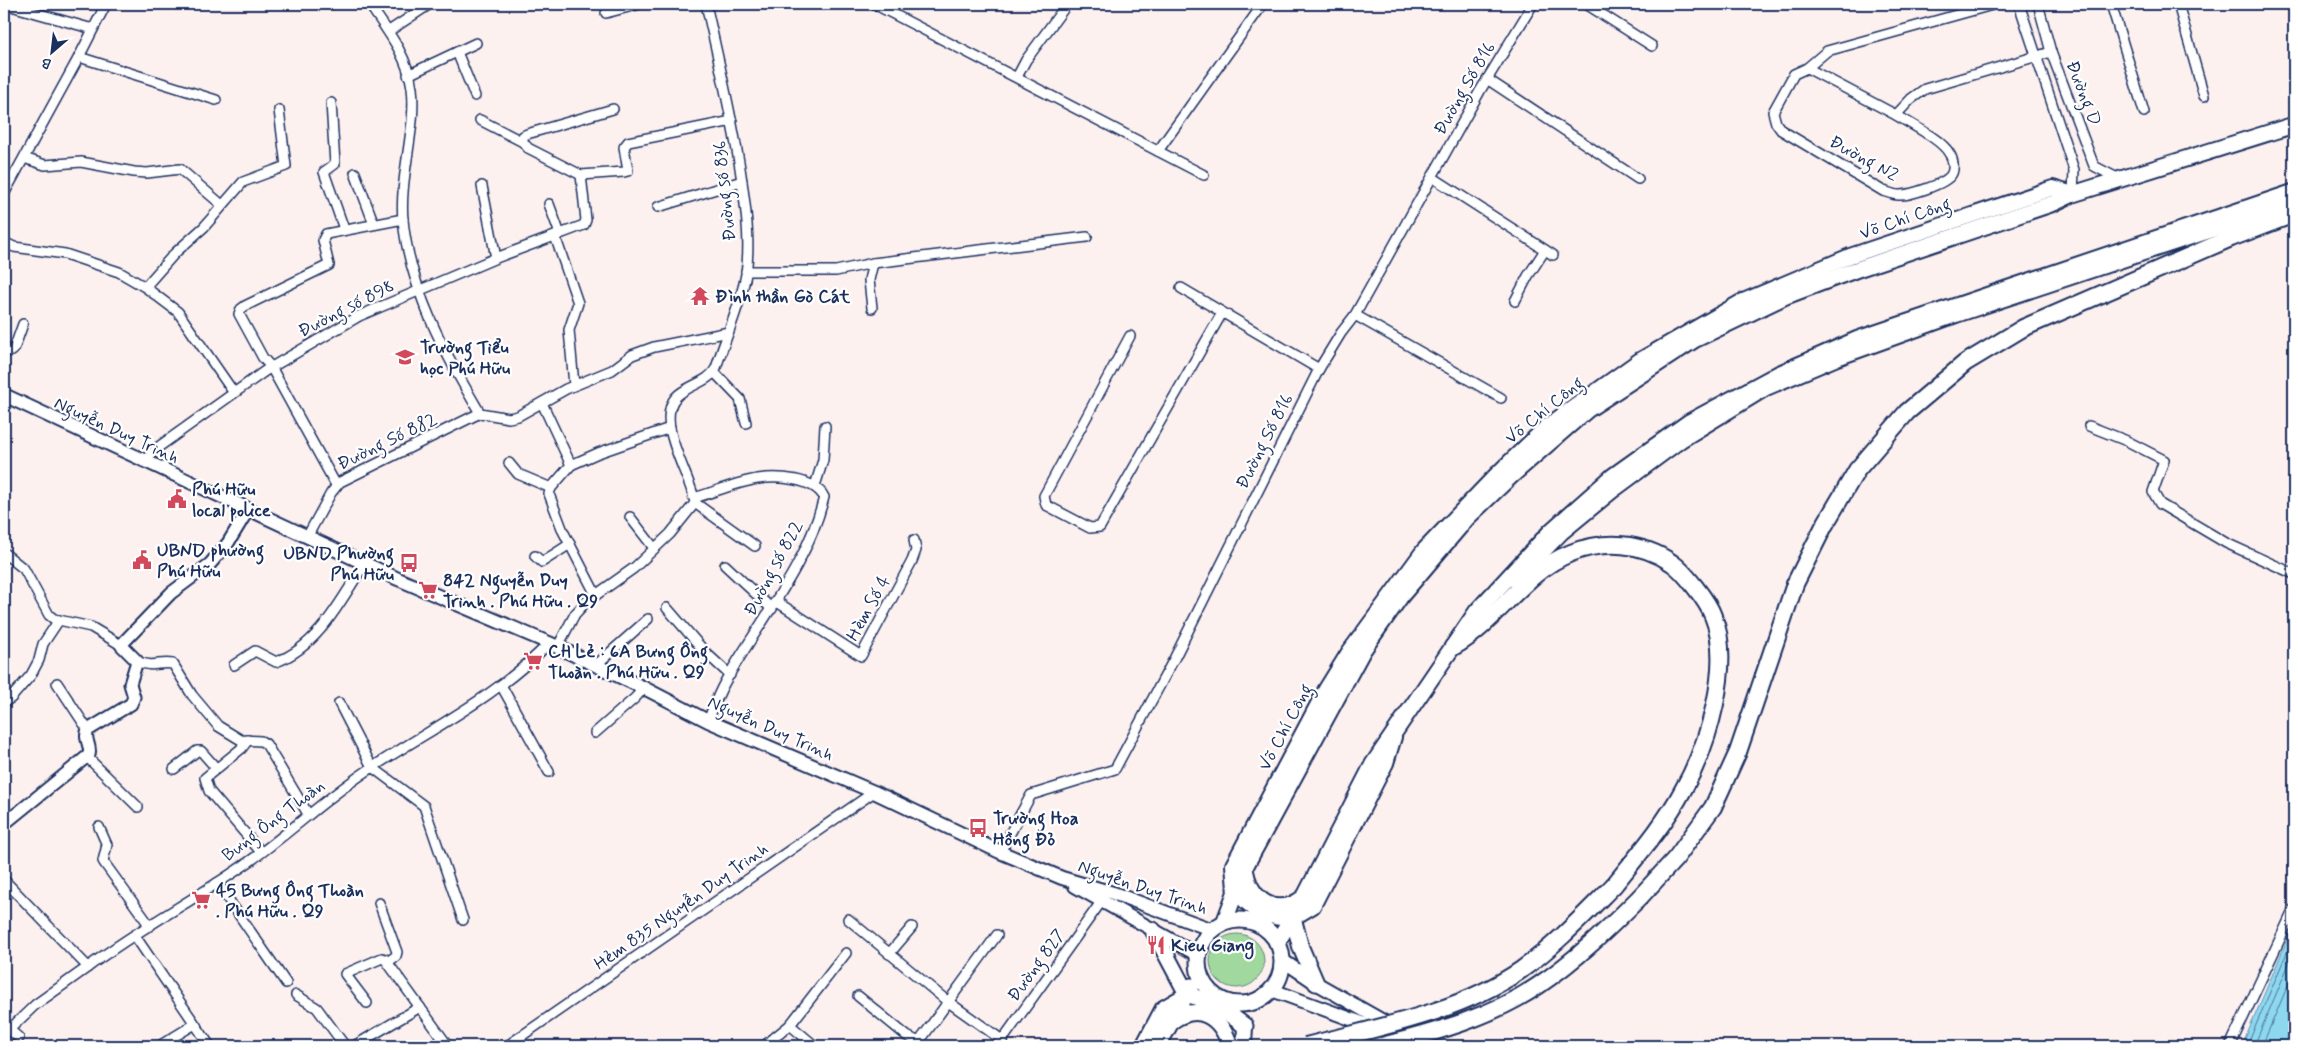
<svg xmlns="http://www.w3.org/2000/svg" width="2298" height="1050" viewBox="0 0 2298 1050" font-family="Mynerve,sans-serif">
  <rect width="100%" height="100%" fill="#fdf1f0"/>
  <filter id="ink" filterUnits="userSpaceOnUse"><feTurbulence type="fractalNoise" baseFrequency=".02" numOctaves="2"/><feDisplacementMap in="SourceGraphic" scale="10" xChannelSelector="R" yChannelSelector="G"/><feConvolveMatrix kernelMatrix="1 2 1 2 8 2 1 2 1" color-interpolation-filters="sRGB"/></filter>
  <g filter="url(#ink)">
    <circle fill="#a1d89d" stroke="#5e847e" cx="1237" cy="961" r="27"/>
    <polygon fill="#8ed8ef" stroke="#6094b5" points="2294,924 2294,1046 2242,1046"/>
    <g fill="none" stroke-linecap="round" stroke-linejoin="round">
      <g stroke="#497398" stroke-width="1">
        <polyline points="2247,1046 2294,936"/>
        <polyline points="2254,1046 2294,952"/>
        <polyline points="2262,1046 2294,971"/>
      </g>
      <g stroke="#1b2f5e" stroke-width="12">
        <g id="minor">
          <polyline points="4,4 93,29"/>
          <path d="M369,4C386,29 408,56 412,88C417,128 399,177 403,220C410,290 445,354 480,413"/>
          <polyline points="874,4 1204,175"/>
          <polyline points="1586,4 1652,46"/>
          <path d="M1996,4L1827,51L1807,68L1794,74L1773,112L1776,123L1781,130L1883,191C1888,192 1893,195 1898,195C1909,196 1945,184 1951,175C1955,169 1953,158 1949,153C1941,139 1910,124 1896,115L1911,99L1925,89L2051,52"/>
          <polyline points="2019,4 2074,170 2073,194"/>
          <polyline points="2038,4 2051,52 2094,166 2119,179"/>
          <polyline points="2111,4 2144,112"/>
          <polyline points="2178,4 2204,96"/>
          <polyline points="606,13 640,4"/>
          <polyline points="389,31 430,4"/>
          <polyline points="457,52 475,96"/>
          <polyline points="79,57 216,100"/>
          <polyline points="1807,68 1896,115"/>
          <polyline points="408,75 476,43"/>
          <polyline points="1017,77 1026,60 1067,4"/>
          <polyline points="1487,79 1638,179"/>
          <polyline points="331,103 335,164 324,172 344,229"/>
          <polyline points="613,109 527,134 523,136 523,142 528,148 581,175 624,172 628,171 624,147 628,142 732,121"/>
          <polyline points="480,120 523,142"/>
          <polyline points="1158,151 1263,4"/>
          <polyline points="24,158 45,165 81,162 134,172 147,173 180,169 222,205"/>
          <polyline points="355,173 374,224"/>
          <polyline points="1432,177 1553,255"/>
          <polyline points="482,186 496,258"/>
          <polyline points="4,194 79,57 106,4"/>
          <polyline points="549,204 560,234"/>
          <polyline points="658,207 742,181"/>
          <polyline points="555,236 578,303 569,330 574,385"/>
          <polyline points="4,242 14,247 65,254 119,272 145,287 178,312 234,393"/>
          <polyline points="746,271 836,271 873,263 1087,237"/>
          <polyline points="145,287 175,253 204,227 243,182 286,166 279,110"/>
          <polyline points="1181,288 1319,369"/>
          <polyline points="1515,301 1528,276 1545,250"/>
          <polyline points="872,308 869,280 873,263"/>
          <polyline points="1355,315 1501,398"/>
          <polyline points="1130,336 1044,496 1046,505 1090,528 1100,527 1222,313"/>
          <polyline points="4,352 12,351 14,349 23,324"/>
          <polyline points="714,372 740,399 746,423"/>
          <polyline points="542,403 571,465 551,488 549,494 563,531 596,595"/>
          <polyline points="480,413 509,418 518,416 566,389 612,370 632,355 654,347 729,332"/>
          <polyline points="2089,426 2127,441 2164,460 2153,492 2160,504 2226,543 2294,574"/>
          <polyline points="143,462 157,448 265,371 359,316 496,258 584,225 586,220 581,175"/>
          <polyline points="509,463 518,474 551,488"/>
          <polyline points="571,465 598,453 670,428"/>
          <polyline points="336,485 271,367 263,358 239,314 241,309 245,306 329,265 323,240 326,234 403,219"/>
          <polyline points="815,486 823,460 825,426"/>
          <path d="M694,498C715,492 737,482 758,479C778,476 814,478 824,497C807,567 759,621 725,682C718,694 713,708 708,721"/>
          <polyline points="695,503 755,546"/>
          <polyline points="630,517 654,548"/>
          <polyline points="307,537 331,493 340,482 480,413"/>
          <polyline points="4,553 24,569 49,615 54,619 91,627 121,645"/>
          <polyline points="535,556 542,562 570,544"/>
          <polyline points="725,565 772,609"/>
          <polyline points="777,602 861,656 912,561 916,550 914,540"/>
          <polyline points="667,608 705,652 730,675"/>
          <path d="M557,648L575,614L586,602L634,568L670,534L695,503C691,476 654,422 676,397C687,385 709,383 716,368C726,336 740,307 746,274C751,239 745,202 740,168C731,112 718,58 706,4"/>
          <path d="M137,661C153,669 159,661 173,664L192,695L218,726L241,740L261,741L266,744L308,814"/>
          <path d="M234,665L255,651L276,662C319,646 341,600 365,563"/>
          <polyline points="596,665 648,619"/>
          <polyline points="57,683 88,730"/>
          <polyline points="501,685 549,772"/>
          <polyline points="4,702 11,698 31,675 39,660 43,644 59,620"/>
          <polyline points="339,703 372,767 424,806 463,920"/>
          <polyline points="595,733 635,698 644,688"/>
          <polyline points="248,740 242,748 205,778 209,791 261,852"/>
          <polyline points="87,757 138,807"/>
          <polyline points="174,769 197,751 201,751 216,768"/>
          <polyline points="99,827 107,845 103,861 105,864 150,926"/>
          <polyline points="1000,852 1031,795 1115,769 1175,657 1319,369 1341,333 1355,315 1480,91 1533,4"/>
          <path d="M4,880L88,967C139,928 197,899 250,861C292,831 329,795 373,767C434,727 498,696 549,643"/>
          <polyline points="217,883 286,983"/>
          <polyline points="379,903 397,952 396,956 389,961"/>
          <polyline points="848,919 947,1001 1002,1040"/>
          <polyline points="135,936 210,1046"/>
          <polyline points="889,954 912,927"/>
          <polyline points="296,995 317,1008 345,1046"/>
          <polyline points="858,996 907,1036 919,1042"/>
          <polyline points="367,1003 345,974 382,958 385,959 448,1046"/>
          <polyline points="790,1025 815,1046"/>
          <polyline points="19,1038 11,1031 12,1027 35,1005 88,967"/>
          <polyline points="159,1046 195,1024"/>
          <polyline points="354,1046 420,1007"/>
          <polyline points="507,1046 874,792"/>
          <polyline points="764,1046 790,1025 846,953"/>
          <polyline points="916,1046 997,935"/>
          <polyline points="998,1046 1101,902"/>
          <polyline points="1360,1046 1368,1031"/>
          <polyline points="2230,1046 2294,909"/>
        </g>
      </g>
      <g stroke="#1b2f5e" stroke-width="15">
        <path id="tertiary" d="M4,824L89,755C92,746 83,739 88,730L131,704L134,697L130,684L137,661L121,645L171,593L210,564L228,543L248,510"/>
      </g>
      <g stroke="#1b2f5e" stroke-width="16">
        <g id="secondary">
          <polyline points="4,395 398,579 549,643 644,688 708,721 874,792 1000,852 1062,878 1113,893 1213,930"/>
          <polyline points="1075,886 1198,955"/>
          <polyline points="1282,960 1316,983 1427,1046"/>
          <polyline points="1272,990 1378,1029"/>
        </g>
      </g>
      <g stroke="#1b2f5e" stroke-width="18">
        <g id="primary">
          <polyline points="1515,580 1562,532 1612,491 1681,440 1766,388 1837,358 1956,315 2294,203"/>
          <polyline points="1235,889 1233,865 1326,689 1349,652 1424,550 1496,475 1546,427 1640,360 1741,302 1850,256 2053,188 2073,194"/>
          <polyline points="1293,918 1313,906 1386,763 1394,737"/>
          <polyline points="1143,1046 1163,1008 1187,994"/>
          <polyline points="1244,1046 1245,1026"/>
        </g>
      </g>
      <g stroke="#1b2f5e" stroke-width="19">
        <g id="trunk">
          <path d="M1245,867C1248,899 1276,920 1304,897"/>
          <path d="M1235,889C1250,909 1267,919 1293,918"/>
          <polyline points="1293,918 1301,948 1316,983"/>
          <circle cx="1240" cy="962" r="42"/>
          <polyline points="1224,923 1245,867 1363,650 1401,596 1468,517 1511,476 1587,410 1694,340 1786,296 1855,270 2054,203 2073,194 2294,125"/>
          <polyline points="1153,930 1187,994 1217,1005 1245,1026"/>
          <polyline points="1277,943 1305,896 1373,764 1477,611 1551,531 1613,476 1689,422 1778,374 1858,339 2294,192"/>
          <path d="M1172,1021C1199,1002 1221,1017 1230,1046"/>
          <polyline points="1158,1046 1191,986"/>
        </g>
      </g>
      <g stroke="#1b2f5e" stroke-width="20">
        <g id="motorway">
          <path d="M1453,647C1498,622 1522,572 1571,553C1604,540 1642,542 1672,563C1681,569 1688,578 1695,587C1702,596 1709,605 1713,616C1733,664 1708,746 1683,790C1665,824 1638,855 1614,885"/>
          <polyline points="1640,897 1676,858 1713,807 1738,752 1795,584 1824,526 1857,470 1907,412 1965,363 2023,328 2231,238 2294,214"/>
        </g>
      </g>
      <use href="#minor" stroke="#fff" stroke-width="9"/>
      <use href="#tertiary" stroke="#fff" stroke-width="11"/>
      <use href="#secondary" stroke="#fff" stroke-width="12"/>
      <use href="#primary" stroke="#fff" stroke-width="14"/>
      <use href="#trunk" stroke="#fff" stroke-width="15"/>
      <use href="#motorway" stroke="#fff" stroke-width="16"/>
      <g stroke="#1b2f5e" stroke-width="20" stroke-linecap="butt">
        <g id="motorway-bridge">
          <path d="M1306,1046C1379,1027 1458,1013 1521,970C1556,945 1584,915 1614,885"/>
          <path d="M1382,1046C1436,1032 1492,1017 1539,985C1576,960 1608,929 1640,897"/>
        </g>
      </g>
      <use href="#motorway-bridge" stroke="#fff" stroke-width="16"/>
    </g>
  </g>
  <defs>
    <g id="temple-bare" transform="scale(1.5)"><path d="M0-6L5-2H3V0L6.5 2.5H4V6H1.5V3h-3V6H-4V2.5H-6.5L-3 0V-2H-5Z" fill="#d1495b" stroke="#fff" stroke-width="2.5" paint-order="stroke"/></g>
    <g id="school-bare" transform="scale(1.5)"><path d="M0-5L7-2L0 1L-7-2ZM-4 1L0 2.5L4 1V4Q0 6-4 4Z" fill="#d1495b" stroke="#fff" stroke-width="2.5" paint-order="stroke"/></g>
    <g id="civic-bare" transform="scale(1.5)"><path d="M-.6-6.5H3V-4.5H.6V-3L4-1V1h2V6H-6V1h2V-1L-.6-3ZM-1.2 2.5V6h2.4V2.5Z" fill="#d1495b" stroke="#fff" stroke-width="2.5" paint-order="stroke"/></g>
    <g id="bus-bare" transform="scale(1.5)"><path d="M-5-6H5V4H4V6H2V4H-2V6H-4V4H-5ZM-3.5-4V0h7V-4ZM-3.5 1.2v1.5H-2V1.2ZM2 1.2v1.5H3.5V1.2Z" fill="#d1495b" stroke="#fff" stroke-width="2.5" paint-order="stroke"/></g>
    <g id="supermarket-bare" transform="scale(1.5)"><path d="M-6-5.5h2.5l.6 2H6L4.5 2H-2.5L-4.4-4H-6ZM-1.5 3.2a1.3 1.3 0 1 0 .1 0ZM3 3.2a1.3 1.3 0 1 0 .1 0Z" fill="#d1495b" stroke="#fff" stroke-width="2.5" paint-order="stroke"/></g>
    <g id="restaurant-bare" transform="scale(1.5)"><path d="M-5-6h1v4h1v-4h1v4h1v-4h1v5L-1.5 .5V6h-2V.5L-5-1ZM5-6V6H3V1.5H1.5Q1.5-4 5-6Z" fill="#d1495b" stroke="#fff" stroke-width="2.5" paint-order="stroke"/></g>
  </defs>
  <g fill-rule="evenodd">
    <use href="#temple-bare" x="700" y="296"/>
    <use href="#school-bare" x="405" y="357"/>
    <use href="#civic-bare" x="177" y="499"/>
    <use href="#civic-bare" x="142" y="560"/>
    <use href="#bus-bare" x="409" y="563"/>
    <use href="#supermarket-bare" x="428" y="590"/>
    <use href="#supermarket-bare" x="533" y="661"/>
    <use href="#bus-bare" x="978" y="828"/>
    <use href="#supermarket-bare" x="201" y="900"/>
    <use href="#restaurant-bare" x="1156" y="945"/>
  </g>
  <g text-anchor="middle" stroke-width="4.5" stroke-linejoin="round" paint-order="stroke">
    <g font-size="18" fill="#1b2f5e" stroke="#fff">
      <text transform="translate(1464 88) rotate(-60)" y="6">Đường Số 816</text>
      <text transform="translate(2084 93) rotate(69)" y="6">Đường D</text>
      <text transform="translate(1864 158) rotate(29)" y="6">Đường N2</text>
      <text transform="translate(724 191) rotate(-96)" y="6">Đường số 836</text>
      <text transform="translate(1905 218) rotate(-19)" y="6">Võ Chí Công</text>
      <text transform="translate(346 308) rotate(-27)" y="6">Đường số 898</text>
      <text transform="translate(1544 410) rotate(-39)" y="6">Võ Chí Công</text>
      <text transform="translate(117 430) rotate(25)" y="6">Nguyễn Duy Trinh</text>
      <text transform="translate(387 441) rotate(-26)" y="6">Đường Số 882</text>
      <text transform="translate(1264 441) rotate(-63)" y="6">Đường Số 816</text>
      <text transform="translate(773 568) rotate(-62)" y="6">Đường số 822</text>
      <text transform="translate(868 608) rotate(-61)" y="6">Hèm Số 4</text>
      <text transform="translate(1285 727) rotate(-62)" y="6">Võ Chí Công</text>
      <text transform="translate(771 728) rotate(24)" y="6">Nguyễn Duy Trinh</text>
      <text transform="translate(273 820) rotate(-37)" y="6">Bưng Ông Thoàn</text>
      <text transform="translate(1143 887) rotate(19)" y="6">Nguyễn Duy Trinh</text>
      <text transform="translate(681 906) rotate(-35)" y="6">Hẻm 835 Nguyễn Duy Trinh</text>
      <text transform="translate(1036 965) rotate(-54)" y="6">Đường 827</text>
    </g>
    <g font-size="18" font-weight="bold" fill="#1b2f5e" stroke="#fff" text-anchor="start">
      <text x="715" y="302">Đình thần Gò Cát</text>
      <text x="420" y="353">Trường Tiểu<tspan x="420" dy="21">học Phú Hữu</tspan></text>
      <text x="192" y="495">Phú Hữu<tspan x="192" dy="21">local police</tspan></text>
      <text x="157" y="556">UBND phường<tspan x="157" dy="21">Phú Hữu</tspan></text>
      <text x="394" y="559" text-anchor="end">UBND Phường<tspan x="394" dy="21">Phú Hữu</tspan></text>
      <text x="443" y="586">842 Nguyễn Duy<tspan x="443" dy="21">Trinh . Phú Hữu . Q9</tspan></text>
      <text x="548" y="657">CH Lẻ : 6A Bưng Ông<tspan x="548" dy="21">Thoàn . Phú Hữu . Q9</tspan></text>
      <text x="993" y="824">Trường Hoa<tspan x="993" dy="21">Hồng Đỏ</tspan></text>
      <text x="216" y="896">45 Bưng Ông Thoàn<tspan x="216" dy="21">. Phú Hữu . Q9</tspan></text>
      <text x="1171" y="951">Kieu Giang</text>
    </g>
  </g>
  <rect width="2298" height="1050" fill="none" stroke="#fff" stroke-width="20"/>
  <rect x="10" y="10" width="2278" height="1030" fill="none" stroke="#1b2f5e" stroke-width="2" filter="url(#ink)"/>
  <g transform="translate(52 52) rotate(208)" stroke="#ffffff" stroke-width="4" paint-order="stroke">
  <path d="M0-4L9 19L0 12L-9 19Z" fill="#1b2f5e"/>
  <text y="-8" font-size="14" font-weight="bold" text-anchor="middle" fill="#1b2f5e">B</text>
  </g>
</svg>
